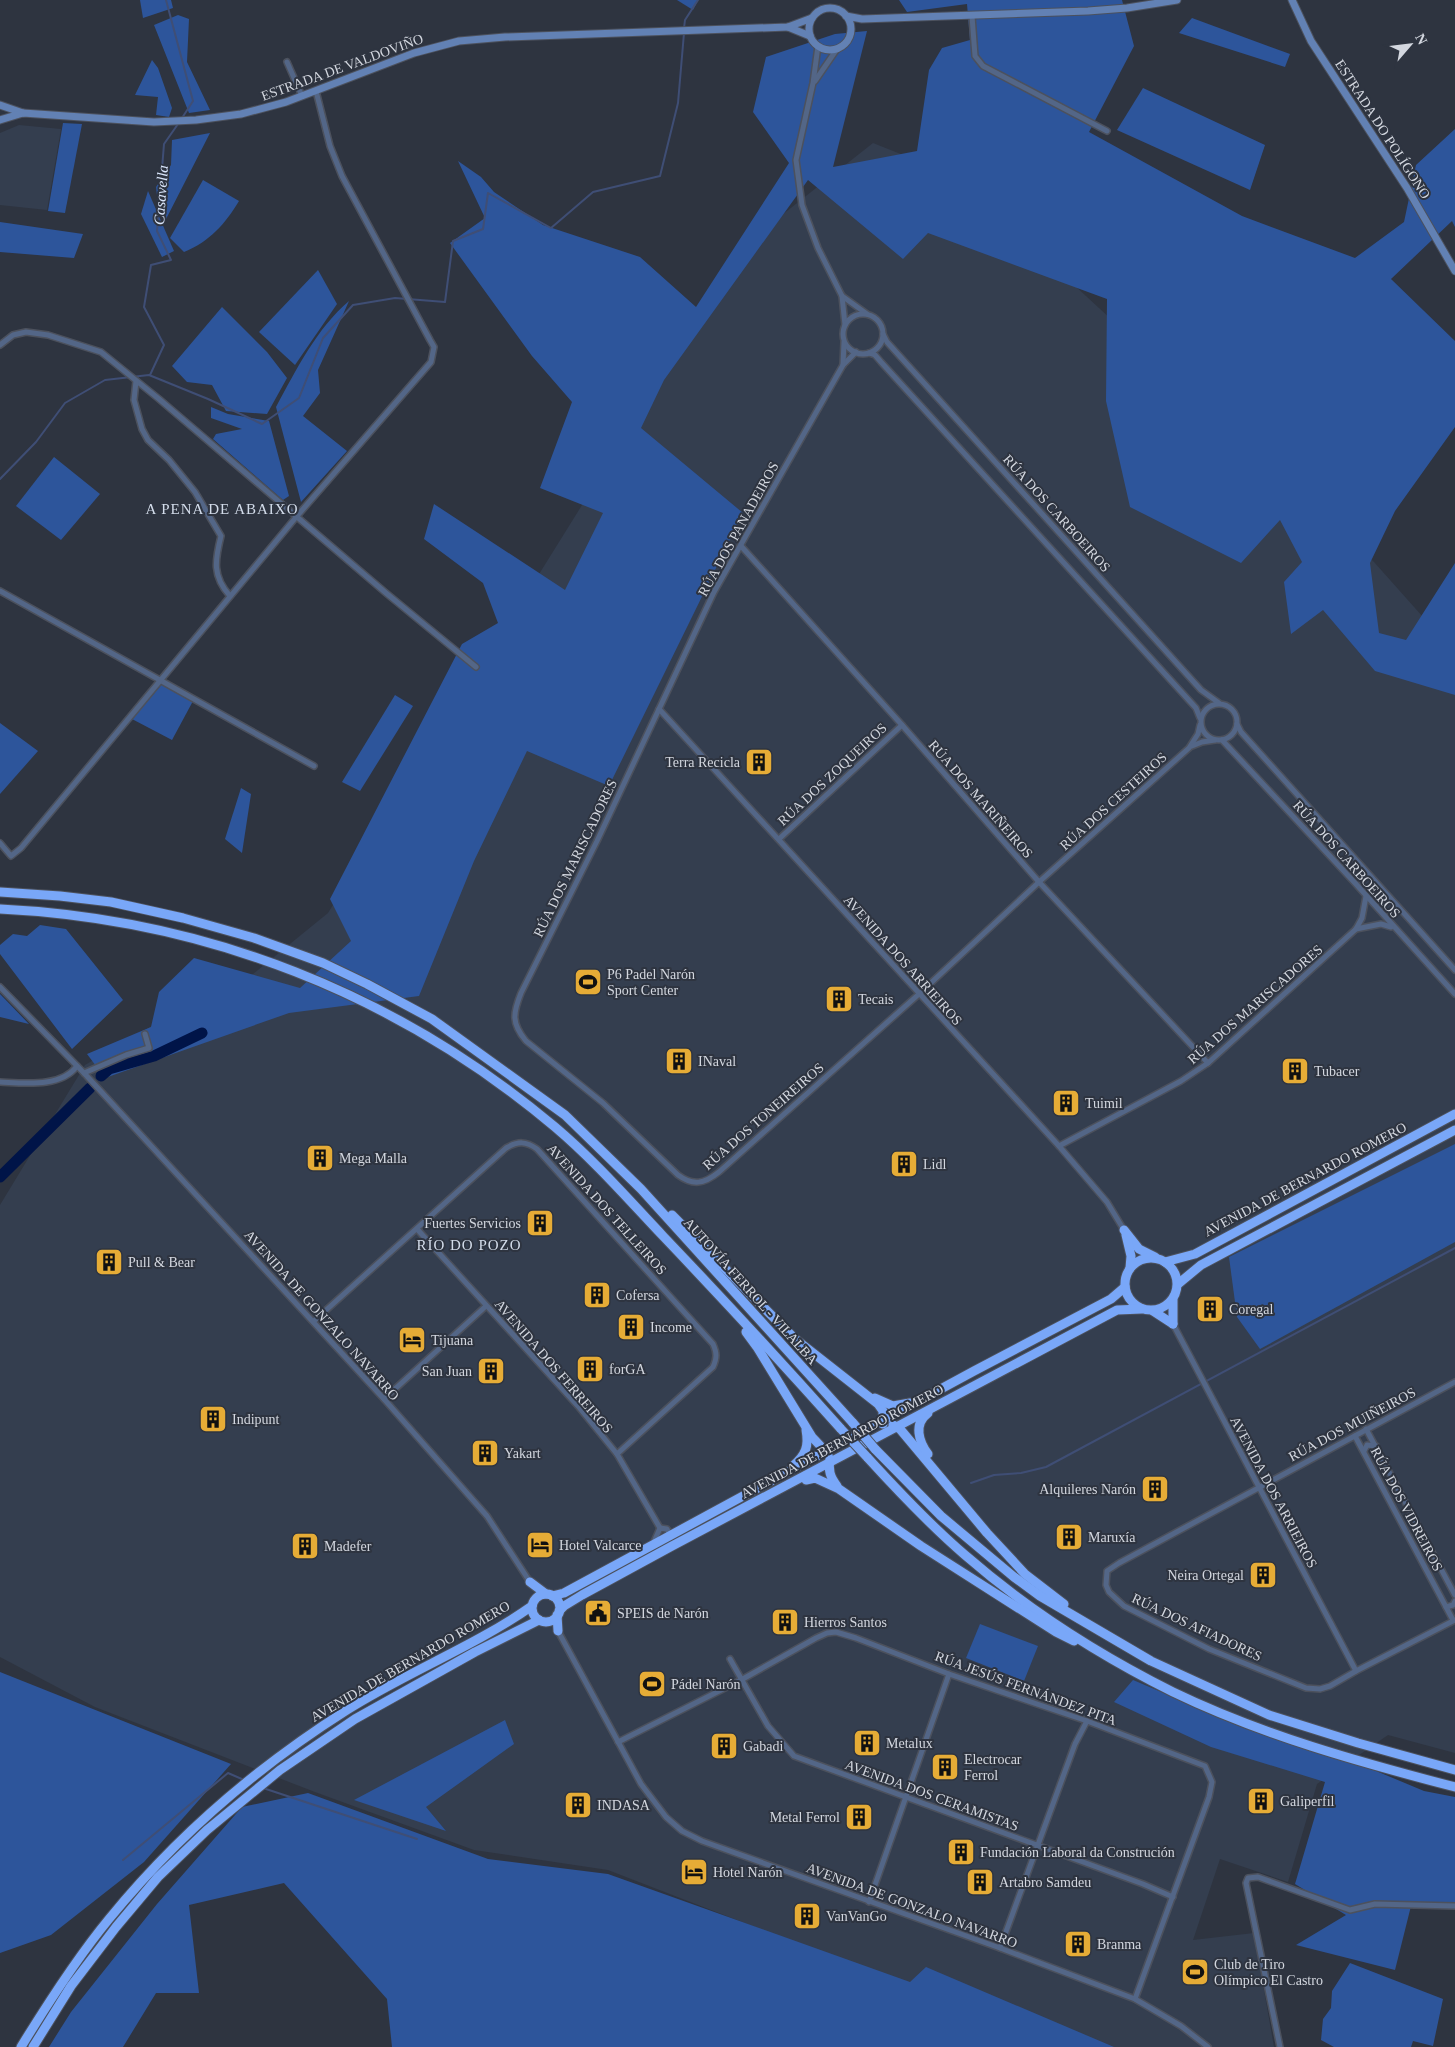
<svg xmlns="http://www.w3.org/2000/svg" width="1455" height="2047" viewBox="0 0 1455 2047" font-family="'Times New Roman',serif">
  <rect width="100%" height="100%" fill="#2e3440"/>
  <g fill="#343e4f">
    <polygon points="19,125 61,129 47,210 0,205 0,133"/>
    <polygon points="873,143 956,176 1374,562 1455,653 1455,1753 1388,1735 1317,1784 1288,1882 1220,1859 1193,1940 1254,1933 1274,2047 1110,2047 904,1985 608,1870 474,1850 315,1792 95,1707 0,1657 0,1205 85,1065 210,992 253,974 328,913 744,245"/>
  </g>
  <g fill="#2d559b">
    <polygon points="140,0 171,0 173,8 143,18"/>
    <polygon points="677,0 698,0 693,10"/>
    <polygon points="899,0 1122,0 1134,46 1089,132 1242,216 1355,258 1404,222 1416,165 1455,129 1455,227 1452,221 1391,279 1455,341 1455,427 1395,511 1370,563 1379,633 1406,640 1455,563 1455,695 1375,671 1323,610 1291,634 1284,582 1302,562 1280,520 1241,563 1130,507 1106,401 1107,299 928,233 903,259 808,180 664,380 641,428 743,513 609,786 527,751 474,861 419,996 289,1013 105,1078 87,1054 151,1027 159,992 194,958 300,988 351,941 330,899 462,644 498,623 483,583 424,539 434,504 565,590 603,513 540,488 572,402 532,356 450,243 485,218 458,161 481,177 494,192 543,225 640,257 696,307 789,163 753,112 766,57 835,34 867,31 833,167 917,151 929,70 942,48 970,40 967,4 907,12"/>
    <polygon points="178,15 189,19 187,62 210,110 189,113 154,25"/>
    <polygon points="1192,18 1290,54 1285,67 1179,33"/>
    <polygon points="152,60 158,68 172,108 169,117 156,115 158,97 135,95"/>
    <polygon points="1143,88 1265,145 1250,190 1117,130"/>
    <polygon points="63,123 82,124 65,213 48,211"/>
    <polygon points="210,133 164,223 159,212 156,187 171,165 172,140"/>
    <path d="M203,180L239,201C226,223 209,242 184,252L170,238Z"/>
    <polygon points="148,191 174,251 162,257 141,214"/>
    <polygon points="0,222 83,234 74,258 0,252"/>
    <polygon points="318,270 337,304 295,365 259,332"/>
    <path d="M349,301L318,370L320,393L303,416L347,451L301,502L276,407C296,370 317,328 349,301Z"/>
    <polygon points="222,307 267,352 287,378 267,414 226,411 212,385 187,382 172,366"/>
    <polygon points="211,407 228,414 269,421 289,496 283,500 213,439 216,434 242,429 211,418"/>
    <polygon points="54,457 100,494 61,540 16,506"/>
    <polygon points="162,684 193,701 172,740 132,719"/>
    <polygon points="395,695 413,706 360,791 342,782"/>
    <polygon points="0,723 38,751 0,794"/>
    <polygon points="241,788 251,794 242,853 225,839"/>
    <polygon points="40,925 66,929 123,1000 72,1049 0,954 0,945 13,934 27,936"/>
    <polygon points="0,994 29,1024 0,1017"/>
    <polygon points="1455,1144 1455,1242 1260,1349 1237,1317 1229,1257"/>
    <polygon points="980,1624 1038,1646 1024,1681 966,1658"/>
    <polygon points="0,1672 231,1764 144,1862 51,1935 0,1953"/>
    <polygon points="1133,1680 1225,1719 1357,1763 1424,1791 1455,1797 1455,1903 1412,1902 1395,1970 1296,1945 1346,1915 1295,1884 1325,1782 1211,1747 1114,1702"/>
    <polygon points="505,1720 514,1744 426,1807 446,1831 354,1800"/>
    <polygon points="308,1793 488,1859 608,1874 910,1982 926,1967 1114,2047 392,2047 387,1999 284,1883 189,1905 199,1993 156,1993 123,2047 49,2047 71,2012 157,1904 242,1807"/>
    <polygon points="1350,1963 1443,1999 1433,2046 1413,2041 1411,2047 1334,2047 1321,2040 1323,2019 1331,2008 1332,1991"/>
  </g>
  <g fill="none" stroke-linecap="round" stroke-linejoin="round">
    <g stroke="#3f4e75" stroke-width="2">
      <polyline points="166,0 193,101 182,118"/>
      <polyline points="684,28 685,20 698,0"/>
      <polyline points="150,375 164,345 144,307 151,265 171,260 157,231 164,144 178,124"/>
      <polyline points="0,479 36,442 65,403 105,380 149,375 208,399 262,424 299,398 323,338 353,305 395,298 445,302 453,241 483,229 488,193 551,228 593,192 660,176 678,103 684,33"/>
      <polyline points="971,1483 994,1475 1021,1473 1046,1467 1455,1248"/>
      <polyline points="263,1788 417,1839"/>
      <polyline points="123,1860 228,1773 244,1780"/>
    </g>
    <g stroke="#001448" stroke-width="11">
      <polyline points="101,1076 109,1069 154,1056 202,1033"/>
      <polyline points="0,1177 90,1088"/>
    </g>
    <g stroke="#4c515d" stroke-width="8">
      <g id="street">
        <polyline points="972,16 975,56 983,66 1107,131"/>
        <polyline points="818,46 813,83 796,160 802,205 818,248 842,296 867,314"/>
        <polyline points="287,62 302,96"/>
        <polyline points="815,81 837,49"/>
        <polyline points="842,296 845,325"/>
        <circle cx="863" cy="334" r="20"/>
        <polyline points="883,334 887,342 1201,690 1219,703"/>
        <polyline points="0,345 13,335 26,332 48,335 101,352 159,399 386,593 476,667"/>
        <path d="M856,352L843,365L714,592L597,841L521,993C513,1013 511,1023 526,1041L603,1103L678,1175C693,1186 704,1184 719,1172L919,994L1039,882L1189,748L1198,734L1200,725"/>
        <polyline points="869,353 875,355 881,362 1196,708 1200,718"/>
        <polyline points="843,365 844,342"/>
        <path d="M136,381L134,400L142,429L148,440L169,460L195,492L221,536C215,560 212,576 230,596"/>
        <polyline points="741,546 902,725 1039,882 1208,1063"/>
        <polyline points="0,591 314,766"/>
        <circle cx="1219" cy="722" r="18"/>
        <polyline points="659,709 1059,1146 1107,1202 1124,1230"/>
        <polyline points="1237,724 1241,732 1455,970"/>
        <polyline points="1222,740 1355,883 1455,994"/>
        <polyline points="1192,746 1202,742 1215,740"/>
        <polyline points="779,839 902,725"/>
        <polyline points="0,843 11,856 21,848 297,516 431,362 434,347 430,340 342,176 330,146 316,91"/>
        <polyline points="1356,929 1381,924 1391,927"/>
        <polyline points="0,987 84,1073 384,1399 487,1516 530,1582"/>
        <polyline points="84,1073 126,1055 149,1048 145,1034"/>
        <path d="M0,1082C24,1083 61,1088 77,1066"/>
        <polyline points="1059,1146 1181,1081 1208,1063 1356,929 1362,918 1366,896"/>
        <polyline points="417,1229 578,1406 617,1454 660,1528"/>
        <path d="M314,1321L506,1148C518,1141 526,1141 537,1149L713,1344C717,1353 717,1358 713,1367L617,1454"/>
        <polyline points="1173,1324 1356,1671"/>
        <polyline points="1455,1382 1119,1563 1107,1571 1106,1585 1109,1592 1124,1606 1209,1649 1306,1688 1320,1689 1330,1686 1356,1671 1455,1620"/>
        <polyline points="384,1399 486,1306"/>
        <polyline points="1366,1429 1455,1595"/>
        <polyline points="1355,1436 1453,1620"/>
        <polyline points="1364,1451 1367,1445 1376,1446"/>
        <polyline points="653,1544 660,1528 667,1529 671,1537"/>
        <polyline points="1446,1607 1453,1605 1455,1601"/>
        <polyline points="558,1631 641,1784 666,1817 682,1831 702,1841 1000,1948 1135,1999 1181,2026 1208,2047"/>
        <polyline points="730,1659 768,1726 794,1756 1143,1884 1173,1897"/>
        <polyline points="618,1742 741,1680 816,1638 827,1633 836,1632 856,1638 949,1674 1087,1721 1205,1766 1212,1782 1209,1797 1135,1999"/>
        <polyline points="869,1902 949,1674"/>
        <polyline points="1000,1948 1075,1744 1087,1721"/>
        <polyline points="1280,2047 1246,1883 1248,1878 1258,1877 1350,1910 1375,1904 1455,1906"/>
      </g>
    </g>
    <g stroke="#4c515d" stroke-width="9">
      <g id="secondary">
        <polyline points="1292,0 1311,41 1407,188 1455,271"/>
        <circle cx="830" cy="29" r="21"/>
        <polyline points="846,16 862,19 1088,11 1127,8 1177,0"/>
        <polyline points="788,27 810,36"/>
        <polyline points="0,105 23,113"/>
        <polyline points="0,120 23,113 154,122 196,120 241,114 286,102 414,53 459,41 505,37 788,27 812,18"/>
      </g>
    </g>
    <g stroke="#4c515d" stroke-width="11">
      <g id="highway">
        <polyline points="0,892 60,896 111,902 183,918 254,938 323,963 367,984 432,1019 565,1115 641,1189 853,1423"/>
        <path d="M0,909C206,919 397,994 555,1127C594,1160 628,1199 663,1236C724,1300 783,1364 841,1429"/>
        <polyline points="672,1215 794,1338 878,1404 883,1411 883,1424"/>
        <polyline points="1124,1230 1139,1249 1155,1257"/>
        <polyline points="1126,1235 1131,1256 1130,1268"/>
        <circle cx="1151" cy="1284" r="26"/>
        <polyline points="1165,1262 1195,1254 1455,1114"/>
        <polyline points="1178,1284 1201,1265 1455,1130"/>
        <polyline points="1153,1311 1173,1324"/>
        <polyline points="1173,1324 1173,1300"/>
        <polyline points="746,1332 757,1347 812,1437 828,1454"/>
        <polyline points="875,1398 893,1406 910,1403"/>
        <polyline points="893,1425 900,1429 987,1533 1025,1574 1064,1604"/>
        <polyline points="875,1449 941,1516 1014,1577 1040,1596 1151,1661 1269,1715 1358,1743 1455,1770"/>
        <path d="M928,1454C919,1442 913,1424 928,1413"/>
        <path d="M867,1457C898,1491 930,1525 965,1555C1027,1609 1099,1655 1173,1692C1262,1735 1359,1762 1455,1787"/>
        <path d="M830,1459C828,1470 830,1477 837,1486"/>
        <path d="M793,1466C806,1455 809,1446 806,1430"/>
        <polyline points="806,1480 815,1478 839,1489 921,1546 1056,1632 1074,1641"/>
        <polyline points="530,1582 546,1594"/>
        <circle cx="546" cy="1608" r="14"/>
        <polyline points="552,1596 564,1593 974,1371 1111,1299 1125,1287"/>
        <polyline points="559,1611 564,1606 582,1595 672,1546 1117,1310 1142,1309"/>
        <polyline points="557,1615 558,1631"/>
        <path d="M21,2047C48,2003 76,1959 109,1919C176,1837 257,1767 347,1710C405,1673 475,1646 532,1606"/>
        <polyline points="33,2047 71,1986 116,1927 158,1877 207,1830 280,1770 355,1719 475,1652 539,1620"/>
      </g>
    </g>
    <use href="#street" stroke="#536687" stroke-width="5"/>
    <use href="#secondary" stroke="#6281b4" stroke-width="7"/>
    <use href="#highway" stroke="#79a7f8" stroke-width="9"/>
    <g stroke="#4c515d" stroke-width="11" stroke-linecap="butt">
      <g id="highway-bridge">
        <polyline points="853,1423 875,1449"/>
        <polyline points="841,1429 867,1457"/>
      </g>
    </g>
    <use href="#highway-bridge" stroke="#79a7f8" stroke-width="9"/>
  </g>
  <defs>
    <g id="building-square" transform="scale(1.4375)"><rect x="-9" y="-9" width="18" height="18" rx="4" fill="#e6ac36" stroke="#2e3440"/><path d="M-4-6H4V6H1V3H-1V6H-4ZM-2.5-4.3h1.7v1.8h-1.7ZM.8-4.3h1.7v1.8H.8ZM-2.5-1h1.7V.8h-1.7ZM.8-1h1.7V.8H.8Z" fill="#111"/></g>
    <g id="stadium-square" transform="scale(1.4375)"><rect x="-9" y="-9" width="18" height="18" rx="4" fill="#e6ac36" stroke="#2e3440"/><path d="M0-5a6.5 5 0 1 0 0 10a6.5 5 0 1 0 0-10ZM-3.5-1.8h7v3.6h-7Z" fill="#111"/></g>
    <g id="hotel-square" transform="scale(1.4375)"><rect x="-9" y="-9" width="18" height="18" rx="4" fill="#e6ac36" stroke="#2e3440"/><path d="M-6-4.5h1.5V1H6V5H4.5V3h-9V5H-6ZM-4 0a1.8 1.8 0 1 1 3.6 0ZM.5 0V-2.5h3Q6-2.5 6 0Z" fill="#111"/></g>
    <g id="civic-square" transform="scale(1.4375)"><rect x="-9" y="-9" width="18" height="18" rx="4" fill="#e6ac36" stroke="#2e3440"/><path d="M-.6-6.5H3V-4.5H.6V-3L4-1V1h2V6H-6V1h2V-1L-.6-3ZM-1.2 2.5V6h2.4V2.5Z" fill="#111"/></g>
  </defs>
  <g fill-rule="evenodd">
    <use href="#building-square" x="759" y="762"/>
    <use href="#stadium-square" x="588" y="982"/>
    <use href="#building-square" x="839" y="999"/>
    <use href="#building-square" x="679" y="1061"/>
    <use href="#building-square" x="1295" y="1071"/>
    <use href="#building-square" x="1066" y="1103"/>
    <use href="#building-square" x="320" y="1158"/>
    <use href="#building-square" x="904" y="1164"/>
    <use href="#building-square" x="540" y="1223"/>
    <use href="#building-square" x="109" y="1262"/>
    <use href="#building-square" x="597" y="1295"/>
    <use href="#building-square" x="1210" y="1309"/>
    <use href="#building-square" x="631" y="1327"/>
    <use href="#hotel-square" x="412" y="1340"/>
    <use href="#building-square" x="590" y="1369"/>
    <use href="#building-square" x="491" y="1371"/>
    <use href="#building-square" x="213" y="1419"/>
    <use href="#building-square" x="485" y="1453"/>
    <use href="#building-square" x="1155" y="1489"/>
    <use href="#building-square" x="1069" y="1537"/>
    <use href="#hotel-square" x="540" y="1545"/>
    <use href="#building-square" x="305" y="1546"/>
    <use href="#building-square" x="1263" y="1575"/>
    <use href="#civic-square" x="598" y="1613"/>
    <use href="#building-square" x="785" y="1622"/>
    <use href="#stadium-square" x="652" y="1684"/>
    <use href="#building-square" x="867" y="1743"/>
    <use href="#building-square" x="724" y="1746"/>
    <use href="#building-square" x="945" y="1767"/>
    <use href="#building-square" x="1261" y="1801"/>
    <use href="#building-square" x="578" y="1805"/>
    <use href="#building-square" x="859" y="1817"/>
    <use href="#building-square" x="961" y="1852"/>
    <use href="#hotel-square" x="694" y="1872"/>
    <use href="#building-square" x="980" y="1882"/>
    <use href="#building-square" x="807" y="1916"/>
    <use href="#building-square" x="1078" y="1944"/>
    <use href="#stadium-square" x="1195" y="1972"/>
  </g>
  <g text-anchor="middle" stroke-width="4" stroke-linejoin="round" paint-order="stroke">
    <g font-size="14" fill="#d3d7df" stroke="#2e3440">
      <text transform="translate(342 67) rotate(-20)" y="5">ESTRADA DE VALDOVIÑO</text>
      <text transform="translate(1383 129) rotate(57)" y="5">ESTRADA DO POLÍGONO</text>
      <text transform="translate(1057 513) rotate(48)" y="5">RÚA DOS CARBOEIROS</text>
      <text transform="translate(738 529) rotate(-61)" y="5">RÚA DOS PANADEIROS</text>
      <text transform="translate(832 774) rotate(-43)" y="5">RÚA DOS ZOQUEIROS</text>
      <text transform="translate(981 799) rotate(49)" y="5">RÚA DOS MARIÑEIROS</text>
      <text transform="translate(1113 801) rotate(-42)" y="5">RÚA DOS CESTEIROS</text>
      <text transform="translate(575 858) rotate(-64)" y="5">RÚA DOS MARISCADORES</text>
      <text transform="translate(1347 859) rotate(48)" y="5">RÚA DOS CARBOEIROS</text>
      <text transform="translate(903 960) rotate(48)" y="5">AVENIDA DOS ARRIEIROS</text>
      <text transform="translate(1255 1004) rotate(-41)" y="5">RÚA DOS MARISCADORES</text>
      <text transform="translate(763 1116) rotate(-41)" y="5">RÚA DOS TONEIREIROS</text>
      <text transform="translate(1305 1179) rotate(-28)" y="5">AVENIDA DE BERNARDO ROMERO</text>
      <text transform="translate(607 1209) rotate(48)" y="5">AVENIDA DOS TELLEIROS</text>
      <text transform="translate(751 1291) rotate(48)" y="5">AUTOVÍA FERROL - VILALBA</text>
      <text transform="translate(322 1315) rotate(48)" y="5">AVENIDA DE GONZALO NAVARRO</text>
      <text transform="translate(554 1366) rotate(49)" y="5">AVENIDA DOS FERREIROS</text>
      <text transform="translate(1352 1424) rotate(-28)" y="5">RÚA DOS MUIÑEIROS</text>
      <text transform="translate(842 1441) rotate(-28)" y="5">AVENIDA DE BERNARDO ROMERO</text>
      <text transform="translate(1274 1492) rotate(62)" y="5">AVENIDA DOS ARRIEIROS</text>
      <text transform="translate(1407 1509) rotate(62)" y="5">RÚA DOS VIDREIROS</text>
      <text transform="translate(1197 1627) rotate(25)" y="5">RÚA DOS AFIADORES</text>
      <text transform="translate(410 1661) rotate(-30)" y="5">AVENIDA DE BERNARDO ROMERO</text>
      <text transform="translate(1026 1688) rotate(20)" y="5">RÚA JESÚS FERNÁNDEZ PITA</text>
      <text transform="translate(932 1795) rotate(20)" y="5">AVENIDA DOS CERAMISTAS</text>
      <text transform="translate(912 1905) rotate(20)" y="5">AVENIDA DE GONZALO NAVARRO</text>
    </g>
    <g font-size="14" fill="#d3d7df" stroke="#2e3440" text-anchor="start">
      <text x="740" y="767" text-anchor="end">Terra Recicla</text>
      <text x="607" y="979">P6 Padel Narón<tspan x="607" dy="16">Sport Center</tspan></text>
      <text x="858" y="1004">Tecais</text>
      <text x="698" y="1066">INaval</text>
      <text x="1314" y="1076">Tubacer</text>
      <text x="1085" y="1108">Tuimil</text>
      <text x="339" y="1163">Mega Malla</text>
      <text x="923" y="1169">Lidl</text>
      <text x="521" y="1228" text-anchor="end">Fuertes Servicios</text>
      <text x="128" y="1267">Pull &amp; Bear</text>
      <text x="616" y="1300">Cofersa</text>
      <text x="1229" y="1314">Coregal</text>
      <text x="650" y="1332">Income</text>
      <text x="431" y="1345">Tijuana</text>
      <text x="609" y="1374">forGA</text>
      <text x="472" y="1376" text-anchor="end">San Juan</text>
      <text x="232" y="1424">Indipunt</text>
      <text x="504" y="1458">Yakart</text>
      <text x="1136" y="1494" text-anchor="end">Alquileres Narón</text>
      <text x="1088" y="1542">Maruxía</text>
      <text x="559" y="1550">Hotel Valcarce</text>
      <text x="324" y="1551">Madefer</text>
      <text x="1244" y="1580" text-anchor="end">Neira Ortegal</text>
      <text x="617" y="1618">SPEIS de Narón</text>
      <text x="804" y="1627">Hierros Santos</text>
      <text x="671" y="1689">Pádel Narón</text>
      <text x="886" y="1748">Metalux</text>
      <text x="743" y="1751">Gabadi</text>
      <text x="964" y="1764">Electrocar<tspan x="964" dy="16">Ferrol</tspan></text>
      <text x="1280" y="1806">Galiperfil</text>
      <text x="597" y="1810">INDASA</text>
      <text x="840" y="1822" text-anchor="end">Metal Ferrol</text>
      <text x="980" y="1857">Fundación Laboral da Construción</text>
      <text x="713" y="1877">Hotel Narón</text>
      <text x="999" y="1887">Artabro Samdeu</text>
      <text x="826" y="1921">VanVanGo</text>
      <text x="1097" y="1949">Branma</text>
      <text x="1214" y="1969">Club de Tiro<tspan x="1214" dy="16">Olímpico El Castro</tspan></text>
    </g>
    <g font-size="15" font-style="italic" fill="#d9e5fa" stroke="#2e3440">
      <text transform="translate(161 195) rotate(-86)" y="5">Casavella</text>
    </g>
    <g font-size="15" letter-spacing="1" fill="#d3dcea" stroke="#2e3440">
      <text x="222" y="514">A PENA DE ABAIXO</text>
      <text x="469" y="1250">RÍO DO POZO</text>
    </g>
  </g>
  <g transform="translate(1410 45) rotate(62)" stroke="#2e3440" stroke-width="4" paint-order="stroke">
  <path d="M0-4L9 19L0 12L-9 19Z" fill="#d3d7df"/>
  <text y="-8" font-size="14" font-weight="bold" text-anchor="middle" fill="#d3d7df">N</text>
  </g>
</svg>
